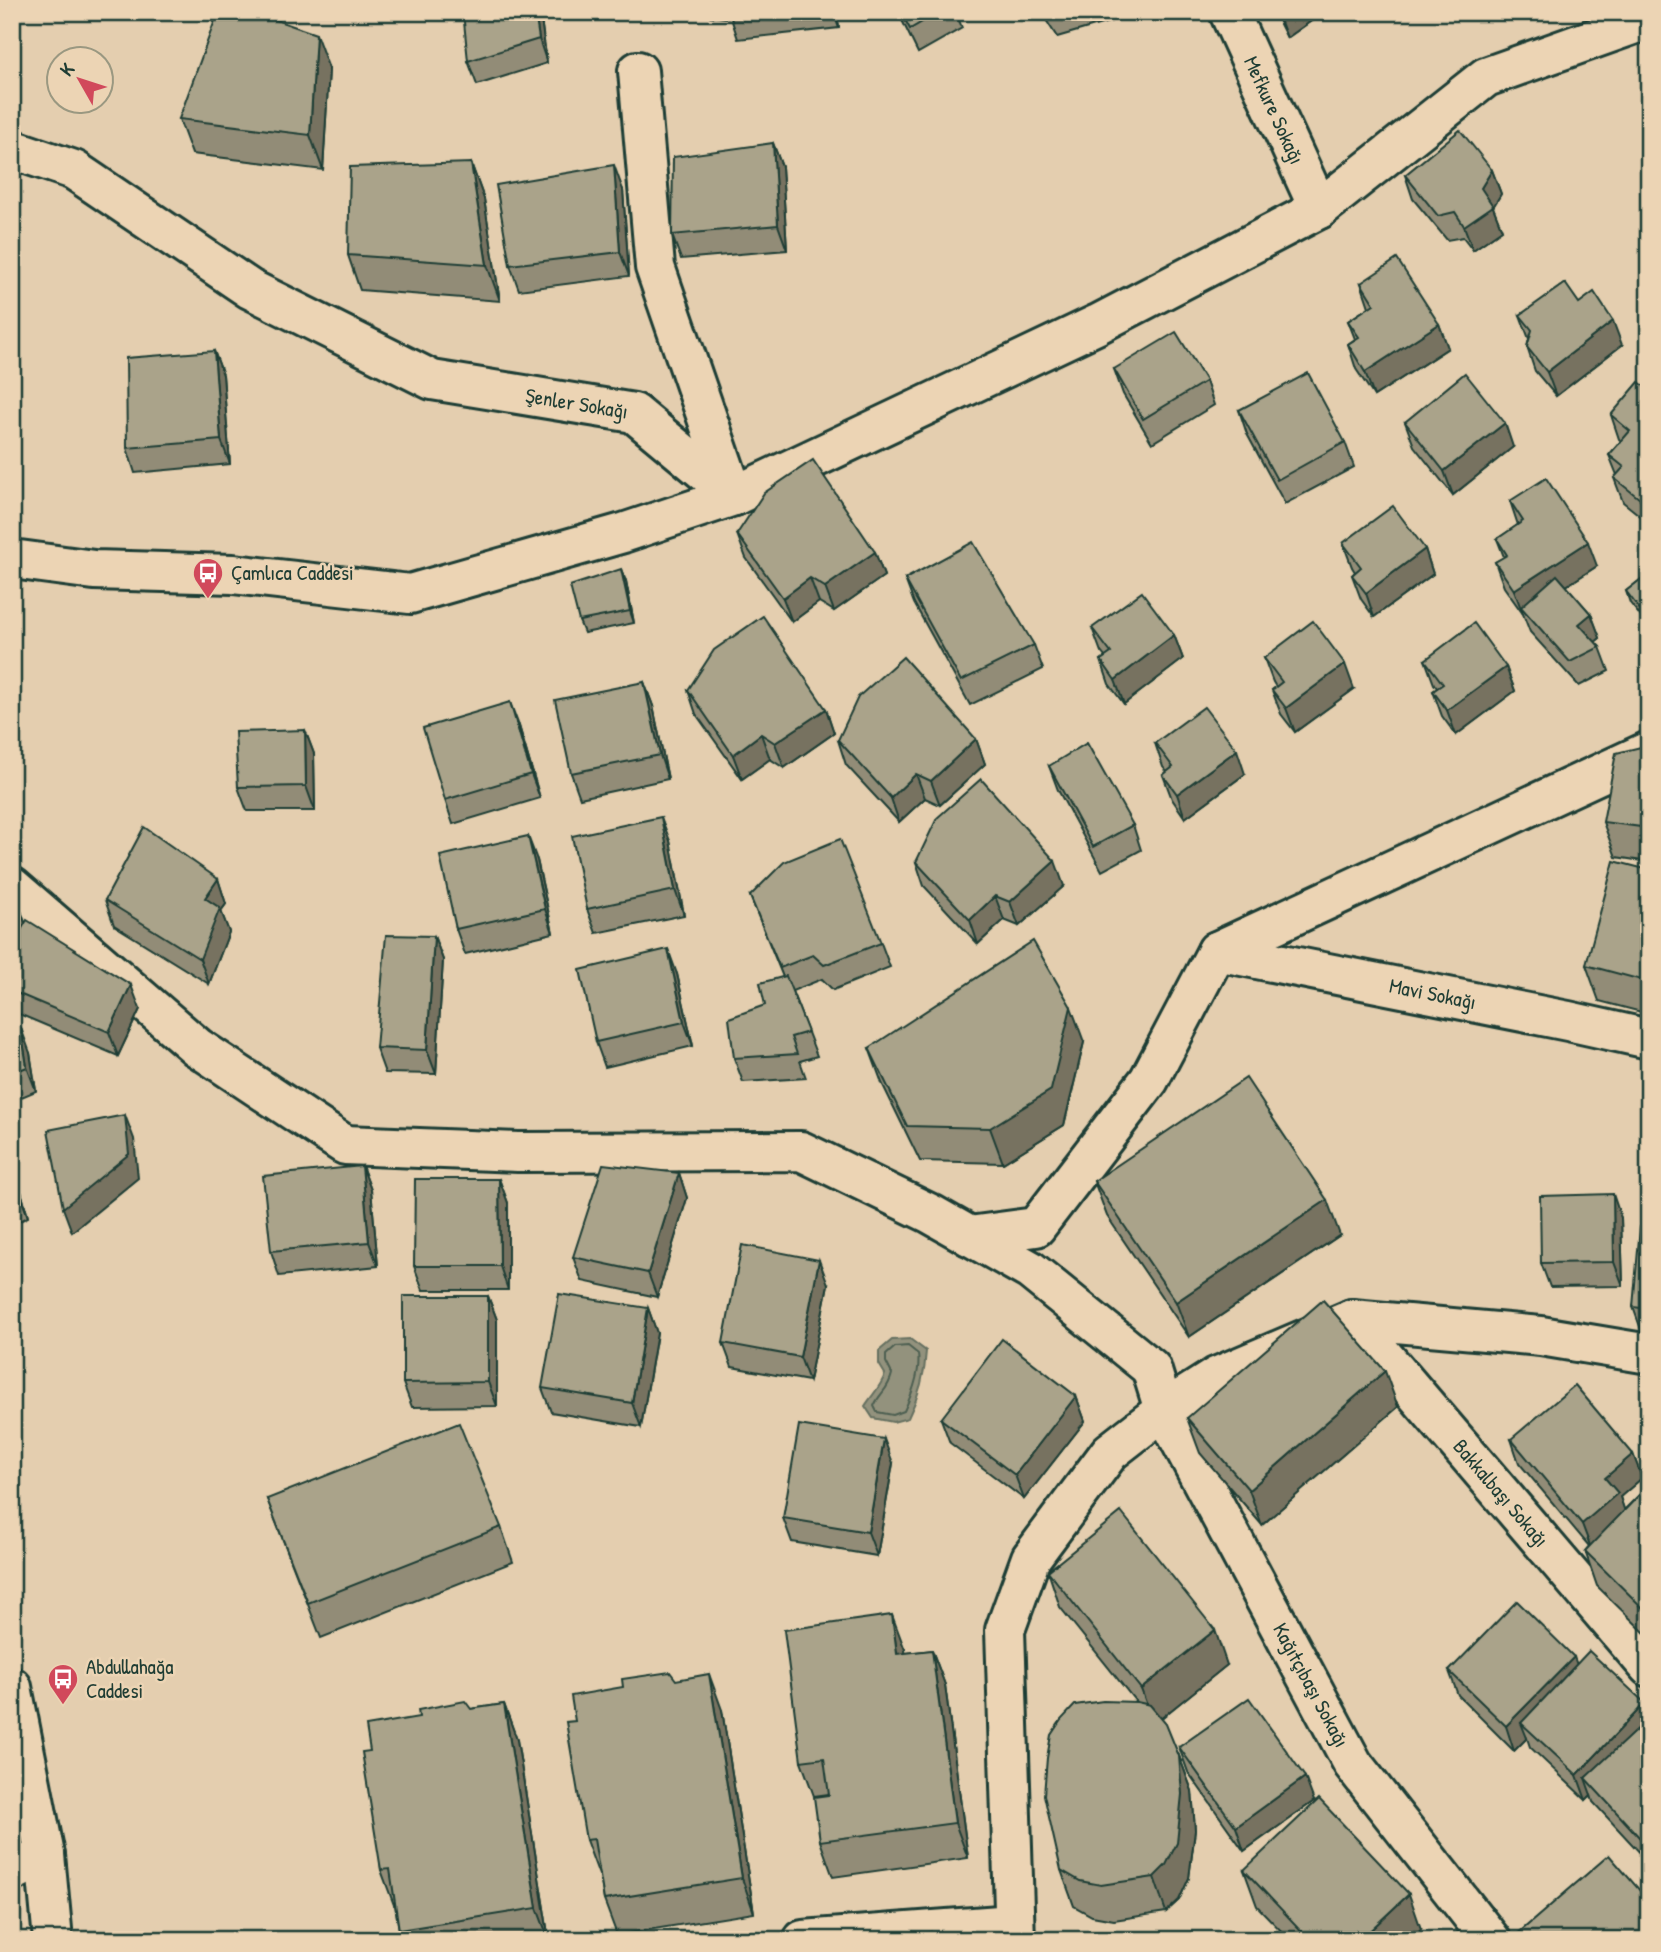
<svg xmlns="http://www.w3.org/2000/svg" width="1661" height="1952" viewBox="0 0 1661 1952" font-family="'Patrick Hand',sans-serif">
  <rect width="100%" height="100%" fill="#e4ceaf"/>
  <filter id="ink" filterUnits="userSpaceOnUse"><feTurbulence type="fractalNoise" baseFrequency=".0143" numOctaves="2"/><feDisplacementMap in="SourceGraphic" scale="14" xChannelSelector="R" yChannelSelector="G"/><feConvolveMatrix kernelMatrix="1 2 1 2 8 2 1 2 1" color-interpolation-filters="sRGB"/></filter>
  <g filter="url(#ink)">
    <path fill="#93927d" stroke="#657060" stroke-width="2" d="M910,1339L926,1351C925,1375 919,1396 908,1418L893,1422L873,1418L865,1406C872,1395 881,1387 885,1374L879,1364V1351L892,1340Z"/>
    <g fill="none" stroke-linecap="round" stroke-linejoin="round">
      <path stroke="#4d5f51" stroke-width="2" d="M895,1347L908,1346L918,1354C921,1372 912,1394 904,1411L893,1415L877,1412L874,1406C880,1392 888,1391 892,1374L886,1362V1355Z"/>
      <g stroke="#1f3d34" stroke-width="44">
        <g id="minor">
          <path id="s1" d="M1229,12L1319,209"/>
          <polyline points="638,71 655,267 734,496"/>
          <path id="s2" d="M12,149L74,170L250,289L432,380L634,413L734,496"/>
          <path id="s3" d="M12,887L197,1047L345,1145L518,1152L801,1151L931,1214L1030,1270L1151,1368L1164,1410L1353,1764L1491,1940"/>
          <path id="s4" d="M1217,951L1568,1021L1649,1039"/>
          <polyline points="969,1236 1036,1227 1149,1080 1217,951 1649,751"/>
          <path id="s5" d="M1352,1319L1649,1667"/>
          <polyline points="12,1872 45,1855"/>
          <polyline points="803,1940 1013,1924"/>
          <polyline points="1015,1940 1005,1630 1031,1558 1110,1452 1164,1410 1216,1377 1352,1319 1541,1336 1649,1354"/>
        </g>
      </g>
      <g stroke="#1f3d34" stroke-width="44">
        <g id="major">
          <polyline points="12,559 94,570 233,574 410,594 623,533 734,496 1098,324 1319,209 1486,77 1649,19"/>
          <polyline points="12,1687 45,1855 53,1940"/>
        </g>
      </g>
      <use href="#minor" stroke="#ecd4b4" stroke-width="38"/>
      <use href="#major" stroke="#ecd4b4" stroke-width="38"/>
    </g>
    <g fill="#928c77" stroke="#1f3d34" stroke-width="2">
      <polygon points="540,12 547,63 477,85 468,61"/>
      <polygon points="674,12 727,12 728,18"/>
      <polygon points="729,12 837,12 839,28 738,39"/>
      <polygon points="898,12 956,12 962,28 918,53"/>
      <polygon points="1041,12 1143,12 1057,37"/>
      <polygon points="1274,12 1324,12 1287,38"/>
      <polygon points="329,69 323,170 192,154 179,119"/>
      <polygon points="773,143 782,167 787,250 681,259 672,235"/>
      <polygon points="471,163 484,199 500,301 360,290 348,255"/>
      <polygon points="1492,170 1501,194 1493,207 1502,230 1473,250 1463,237 1447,240 1413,199 1405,175"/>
      <polygon points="623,190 629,276 519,290 510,265"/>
      <polygon points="1361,283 1439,324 1448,348 1374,396 1356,369 1348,344 1355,339 1348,321 1369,307"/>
      <polygon points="1520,315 1622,345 1556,396 1535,371 1527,347 1529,339"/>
      <polygon points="214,351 223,375 230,464 135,473 127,448"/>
      <polygon points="1114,369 1206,381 1214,405 1152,443 1123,394"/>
      <polygon points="1649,390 1649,523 1623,502 1614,478 1617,475 1609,455 1621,441 1619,439 1611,415"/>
      <polygon points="1239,410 1345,442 1354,467 1285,504 1247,434"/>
      <polygon points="1405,422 1513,447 1453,495 1414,446"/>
      <polygon points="1510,501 1597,566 1566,586 1591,614 1600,638 1595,642 1600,647 1609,671 1579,686 1530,632 1523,614 1504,587 1495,562 1504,557 1497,539 1518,525"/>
      <polygon points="737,534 875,552 884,576 834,611 819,602 792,622 746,558"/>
      <polygon points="1343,543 1425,549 1433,574 1374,617 1361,599 1352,575 1355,572 1352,567"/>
      <polygon points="1649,573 1646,623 1630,603 1626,591"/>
      <polygon points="905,579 1034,645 1043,669 970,705 914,603"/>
      <polygon points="626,581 634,623 584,633 579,621"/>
      <polygon points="1092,628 1174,635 1183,659 1124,704 1109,684 1101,660 1105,657 1101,652"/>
      <polygon points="1264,658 1354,689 1295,732 1281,714 1272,690 1276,687 1273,682"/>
      <polygon points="1425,660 1506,667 1515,691 1456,735 1442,716 1433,691 1437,688 1434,684"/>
      <polygon points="644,682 653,706 668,779 580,798 571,773"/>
      <polygon points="688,690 826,709 834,733 784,768 770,759 742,779 696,714"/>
      <polygon points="519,726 540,798 453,824 445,800"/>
      <polygon points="305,730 314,754 315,811 247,811 238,787"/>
      <polygon points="976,739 985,764 940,805 925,798 899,822 846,765 838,740"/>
      <polygon points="1155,743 1245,774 1185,818 1172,799 1163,775 1167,772 1163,767"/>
      <polygon points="1649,745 1649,862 1616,857 1603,822"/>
      <polygon points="1049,766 1133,825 1141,850 1102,871 1058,790"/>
      <polygon points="670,841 684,915 596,933 587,909"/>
      <polygon points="537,860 553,933 465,954 456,929"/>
      <polygon points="916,862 1064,886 1019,926 1004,920 978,944 924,886"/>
      <polygon points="1649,870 1649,1014 1599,1001 1586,965"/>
      <polygon points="218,879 226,904 221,911 229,932 209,984 114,925 105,900"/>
      <polygon points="750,896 881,943 890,967 833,990 822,979 792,991 817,1056 800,1061 806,1078 743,1082 734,1058 783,977"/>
      <polygon points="12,899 18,902 25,923 140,1009 118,1056 12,1011"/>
      <polygon points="434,936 443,960 436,1074 385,1073 376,1048"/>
      <polygon points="677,974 693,1046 605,1067 596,1042"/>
      <polygon points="12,1027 30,1053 36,1091 12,1101"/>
      <polygon points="1084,1042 1064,1125 1003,1163 920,1161 882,1083 869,1048"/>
      <polygon points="12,1159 28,1217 12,1225"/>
      <polygon points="362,1166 371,1190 378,1266 279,1276 271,1251"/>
      <polygon points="679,1173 687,1198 657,1297 582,1281 573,1257"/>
      <polygon points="499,1179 508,1203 508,1290 423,1290 414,1266"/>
      <polygon points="1094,1181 1340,1235 1189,1337 1107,1216"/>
      <polygon points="1621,1218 1623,1286 1550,1287 1541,1263"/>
      <polygon points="1649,1228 1649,1332 1642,1332 1633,1307"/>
      <polygon points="828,1284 809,1381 732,1367 723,1343"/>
      <polygon points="488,1296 497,1320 497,1406 412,1407 403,1383"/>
      <polygon points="648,1308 657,1333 641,1427 551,1412 542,1388"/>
      <polygon points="1076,1396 1085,1421 1024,1499 950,1443 941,1419"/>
      <polygon points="1398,1407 1262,1525 1200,1453 1187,1418"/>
      <polygon points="1511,1439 1633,1454 1642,1478 1620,1497 1624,1510 1649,1485 1649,1637 1597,1586 1585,1551 1589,1546 1519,1463"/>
      <polygon points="893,1463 877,1556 792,1542 783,1518"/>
      <polygon points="267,1499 501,1527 513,1562 321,1638"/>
      <polygon points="1048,1571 1227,1665 1161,1718 1179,1756 1192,1791 1195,1830 1189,1878 1179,1900 1166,1912 1114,1920 1092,1916 1074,1906 1061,1870 1136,1702 1060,1607"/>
      <polygon points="905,1650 905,1653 932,1650 945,1685 968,1858 833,1877 820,1841 829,1794 814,1796 801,1761"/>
      <polygon points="1577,1664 1649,1713 1649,1886 1640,1862 1644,1857 1593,1802 1591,1795 1586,1800 1530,1747 1527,1738 1514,1751 1458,1695 1449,1671"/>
      <polygon points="676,1680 722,1710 754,1913 617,1935 604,1900 600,1875 599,1875 586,1840 575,1721"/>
      <polygon points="504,1704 517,1740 549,1940 403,1940 399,1930 395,1905 394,1905 381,1870 370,1751 471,1709"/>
      <polygon points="1179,1747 1314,1801 1244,1851 1188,1772"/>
      <polygon points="1244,1870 1421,1929 1410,1940 1290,1940 1257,1906"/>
    </g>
    <g fill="#777261" stroke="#1f3d34" stroke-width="2">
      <polygon points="535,12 540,12 547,63 539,39"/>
      <polygon points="833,12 837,12 839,28"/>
      <polygon points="1280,12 1324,12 1287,38 1278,14"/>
      <polygon points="316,34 329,69 323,170 310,135"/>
      <polygon points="773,143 782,167 787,250 778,225"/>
      <polygon points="471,163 484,199 500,301 487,265"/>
      <polygon points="614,165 623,190 629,276 620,252"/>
      <polygon points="1492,170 1501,194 1493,207 1502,230 1473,250 1464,226 1481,188"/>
      <polygon points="1613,321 1622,345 1556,396 1547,372"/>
      <polygon points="1439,324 1448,348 1374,396 1365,372"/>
      <polygon points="214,351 223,375 230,464 221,440"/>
      <polygon points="1505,423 1513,447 1453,495 1444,471"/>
      <polygon points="1649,489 1649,523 1640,499"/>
      <polygon points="1588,542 1597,566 1526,612 1521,607 1523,614 1514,590"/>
      <polygon points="1425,549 1433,574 1374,617 1366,593"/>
      <polygon points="875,552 884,576 834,611 825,587"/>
      <polygon points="621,569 626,581 634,623 630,611"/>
      <polygon points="810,578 819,602 792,622 783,598"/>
      <polygon points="1649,605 1649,621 1646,623 1641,611"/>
      <polygon points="1591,614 1600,638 1588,648 1579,624"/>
      <polygon points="1174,635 1183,659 1124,704 1115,680"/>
      <polygon points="1345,664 1354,689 1295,732 1286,708"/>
      <polygon points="1506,667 1515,691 1456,735 1447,710"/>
      <polygon points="644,682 653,706 668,779 660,755"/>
      <polygon points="510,702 519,726 540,798 531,774"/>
      <polygon points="826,709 834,733 784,768 775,743"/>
      <polygon points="305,730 314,754 315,811 306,786"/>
      <polygon points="761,734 770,759 742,779 733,755"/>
      <polygon points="976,739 985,764 940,805 931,781"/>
      <polygon points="1237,750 1245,774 1185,818 1177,794"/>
      <polygon points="916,774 925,798 899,822 891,798"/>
      <polygon points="661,817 670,841 684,915 675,890"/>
      <polygon points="528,836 537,860 553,933 545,909"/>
      <polygon points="1055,861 1064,886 1019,926 1010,902"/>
      <polygon points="218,879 226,904 221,911 229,932 209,984 200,959 205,898"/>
      <polygon points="995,896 1004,920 978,944 970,920"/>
      <polygon points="18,902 26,926 12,956 12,913"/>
      <polygon points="434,936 443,960 436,1074 427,1050"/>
      <polygon points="668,949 677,974 693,1046 684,1022"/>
      <polygon points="131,985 140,1009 118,1056 109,1032"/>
      <polygon points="1071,1007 1084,1042 1064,1125 1003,1163 990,1128"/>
      <polygon points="21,1028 30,1053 36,1091 27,1067"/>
      <polygon points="125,1115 134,1139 138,1178 72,1232 63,1208"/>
      <polygon points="12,1159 28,1217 19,1193 12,1167"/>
      <polygon points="362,1166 371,1190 378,1266 369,1242"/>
      <polygon points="679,1173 687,1198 657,1297 648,1273"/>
      <polygon points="499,1179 508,1203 508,1290 500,1266"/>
      <polygon points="1613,1194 1621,1218 1623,1286 1614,1262"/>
      <polygon points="1327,1200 1340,1235 1189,1337 1176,1302"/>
      <polygon points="819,1260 828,1284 809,1381 800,1357"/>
      <polygon points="488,1296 497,1320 497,1406 488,1382"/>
      <polygon points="648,1308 657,1333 641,1427 632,1403"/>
      <polygon points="1385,1371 1398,1407 1262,1525 1249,1490"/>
      <polygon points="1076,1396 1085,1421 1024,1499 1015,1475"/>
      <polygon points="884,1439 893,1463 877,1556 868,1532"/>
      <polygon points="1633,1454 1642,1478 1620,1497 1627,1518 1591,1548 1582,1524 1605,1478"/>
      <polygon points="892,1615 905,1650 910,1689 897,1654"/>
      <polygon points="1215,1630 1227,1665 1154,1724 1141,1689"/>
      <polygon points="932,1650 945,1685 968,1858 955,1823"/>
      <polygon points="1574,1657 1583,1681 1521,1723 1527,1738 1514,1751 1506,1726"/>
      <polygon points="709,1674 722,1710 754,1913 742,1878"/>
      <polygon points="1645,1703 1649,1713 1649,1733 1585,1778 1591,1795 1586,1800 1577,1775"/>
      <polygon points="504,1704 517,1740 549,1940 537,1908"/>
      <polygon points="1179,1756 1192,1791 1195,1830 1189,1878 1179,1900 1166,1912 1154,1877"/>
      <polygon points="1305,1777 1314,1801 1244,1851 1236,1827"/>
      <polygon points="1649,1830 1649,1861 1640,1838"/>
      <polygon points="1409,1894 1421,1929 1410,1940 1360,1940"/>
    </g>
    <g fill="#aaa38a" stroke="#1f3d34" stroke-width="2">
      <polygon points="218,12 253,12 316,34 310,135 179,119"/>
      <polygon points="463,12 535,12 539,39 468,61"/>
      <polygon points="729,12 753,12 729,15"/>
      <polygon points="901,12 939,12 910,29"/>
      <polygon points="1460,130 1492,170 1481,188 1493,206 1464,226 1455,212 1438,216 1405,175"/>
      <polygon points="773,143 778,225 672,235 673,157"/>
      <polygon points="471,163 487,265 348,255 350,167"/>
      <polygon points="614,165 620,252 510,265 496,185"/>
      <polygon points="1397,259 1439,324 1365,372 1348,344 1359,337 1348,321 1374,304 1361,283"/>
      <polygon points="1565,283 1579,303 1594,292 1613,321 1547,372 1527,347 1532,330 1520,315"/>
      <polygon points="1176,332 1206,381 1143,419 1114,369"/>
      <polygon points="214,351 221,440 127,448 126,358"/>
      <polygon points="1308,373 1345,442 1277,480 1239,410"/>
      <polygon points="1465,373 1505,423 1444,471 1405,422"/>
      <polygon points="1639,382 1649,390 1649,489 1640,499 1614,478 1624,467 1609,455 1630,431 1611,415"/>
      <polygon points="813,460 875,552 825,587 810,578 783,598 737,534 764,493"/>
      <polygon points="1546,478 1588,542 1514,590 1495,562 1507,555 1497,539 1523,521 1510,501"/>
      <polygon points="1393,506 1425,549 1366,593 1352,575 1361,567 1343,543"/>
      <polygon points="973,542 1034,645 961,681 905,579"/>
      <polygon points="621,569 630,611 579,621 570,586"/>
      <polygon points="1649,573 1649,605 1641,611 1626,591"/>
      <polygon points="1557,575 1591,614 1579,624 1600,647 1570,662 1521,607"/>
      <polygon points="1142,592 1174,635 1115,680 1101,660 1111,653 1092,628"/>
      <polygon points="763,616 826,709 775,743 761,734 733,755 688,690 714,650"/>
      <polygon points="1313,621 1345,664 1286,708 1272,690 1282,682 1264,658"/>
      <polygon points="1474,623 1506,667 1447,710 1433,691 1443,684 1425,660"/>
      <polygon points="903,657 976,739 931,781 916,774 891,798 838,740 858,697"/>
      <polygon points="644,682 660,755 571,773 555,700"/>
      <polygon points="510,702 531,774 445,800 423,728"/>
      <polygon points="1204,707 1237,750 1177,794 1163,775 1173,767 1155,743"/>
      <polygon points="305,730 306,786 238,787 235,732"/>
      <polygon points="1087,743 1133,825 1093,847 1049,766"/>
      <polygon points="1649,745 1649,828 1603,822 1616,753"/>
      <polygon points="981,779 1055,861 1010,902 995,896 970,920 916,862 937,818"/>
      <polygon points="661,817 675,890 587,909 572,836"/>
      <polygon points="144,827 218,879 205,898 220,908 200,959 105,900"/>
      <polygon points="528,836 545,909 456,929 440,856"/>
      <polygon points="840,839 881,943 824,965 813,955 780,968 750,896 784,862"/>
      <polygon points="1614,861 1649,870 1649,982 1586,965"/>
      <polygon points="12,899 18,902 12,913"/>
      <polygon points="27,920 131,985 109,1032 12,991 12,945"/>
      <polygon points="386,935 434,936 427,1050 376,1048"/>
      <polygon points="1033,941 1071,1007 1051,1090 990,1128 907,1126 869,1048"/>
      <polygon points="668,949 684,1022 596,1042 580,970"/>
      <polygon points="786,976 808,1032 791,1037 797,1054 734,1058 729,1018 765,1005 760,983"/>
      <polygon points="12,1027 21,1028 27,1067 12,1073"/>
      <polygon points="1246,1078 1327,1200 1176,1302 1094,1181"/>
      <polygon points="125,1115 129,1154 63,1208 48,1130"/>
      <polygon points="603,1164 679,1173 648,1273 573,1257"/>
      <polygon points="362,1166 369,1242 271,1251 263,1176"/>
      <polygon points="12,1167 19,1193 12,1197"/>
      <polygon points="415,1179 499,1179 500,1266 414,1266"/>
      <polygon points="1613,1194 1614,1262 1541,1263 1540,1196"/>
      <polygon points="1640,1227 1649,1228 1649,1309 1633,1307"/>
      <polygon points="742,1245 819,1260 800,1357 723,1343"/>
      <polygon points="559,1294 648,1308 632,1403 542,1388"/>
      <polygon points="403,1296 488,1296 488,1382 403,1383"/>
      <polygon points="1323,1300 1385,1371 1249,1490 1187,1418"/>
      <polygon points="1002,1339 1076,1396 1015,1475 941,1419"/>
      <polygon points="1575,1385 1633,1454 1605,1478 1618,1493 1582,1524 1511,1439"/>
      <polygon points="459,1423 501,1527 308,1603 267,1499"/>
      <polygon points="799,1425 884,1439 868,1532 783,1518"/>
      <polygon points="1649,1485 1649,1614 1585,1551"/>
      <polygon points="1121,1512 1215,1630 1141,1689 1048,1571"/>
      <polygon points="1517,1601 1574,1657 1506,1726 1449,1671"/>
      <polygon points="892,1615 897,1654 932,1650 955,1823 820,1841 814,1797 829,1795 824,1758 801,1761 784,1630"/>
      <polygon points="1589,1651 1645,1703 1577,1775 1521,1723"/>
      <polygon points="670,1672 676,1680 709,1674 742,1878 604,1900 594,1839 586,1840 566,1722 575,1721 571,1696 623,1687 622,1679"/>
      <polygon points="1249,1698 1305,1777 1236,1827 1179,1747"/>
      <polygon points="465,1701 471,1709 504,1704 537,1908 399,1930 390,1869 381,1870 362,1752 370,1751 366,1726 419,1717 418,1710"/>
      <polygon points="1103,1701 1137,1702 1150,1705 1166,1724 1179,1756 1182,1794 1177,1843 1166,1865 1154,1877 1101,1885 1080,1881 1061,1870 1044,1795 1047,1758 1051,1735 1061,1720 1075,1705"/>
      <polygon points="1645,1722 1649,1727 1649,1830 1640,1838 1585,1778"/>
      <polygon points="1319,1799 1409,1894 1360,1940 1310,1940 1244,1870"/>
      <polygon points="1649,1853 1649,1871 1640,1862"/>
      <polygon points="1609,1855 1649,1901 1649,1940 1518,1940 1515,1936"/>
      <polygon points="931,1932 933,1940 895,1940"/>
    </g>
  </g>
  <defs>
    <g id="bus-pin" transform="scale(1.575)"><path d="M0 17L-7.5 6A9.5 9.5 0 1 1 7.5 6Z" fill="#d1495b" stroke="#ecd4b4"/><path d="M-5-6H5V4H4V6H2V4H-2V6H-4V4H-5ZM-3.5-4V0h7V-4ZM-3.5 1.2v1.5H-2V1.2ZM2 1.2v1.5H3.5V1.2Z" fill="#fff"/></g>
  </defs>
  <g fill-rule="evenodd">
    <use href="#bus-pin" x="208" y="573"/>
    <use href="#bus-pin" x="63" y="1679"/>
  </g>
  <g text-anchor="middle" stroke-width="5" stroke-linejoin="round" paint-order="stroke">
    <g font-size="21" fill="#1f3d34" stroke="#ecd4b4">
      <text dy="7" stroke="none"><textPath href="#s1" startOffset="108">Mefkure Sokağı</textPath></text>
      <text dy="7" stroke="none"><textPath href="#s2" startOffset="628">Şenler Sokağı</textPath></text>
      <text dy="7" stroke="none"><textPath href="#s4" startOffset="220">Mavi Sokağı</textPath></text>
      <text dy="7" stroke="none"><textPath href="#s5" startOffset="229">Bakkalbaşı Sokağı</textPath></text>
      <text dy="7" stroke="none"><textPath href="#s3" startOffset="1648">Kağıtçıbaşı Sokağı</textPath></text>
    </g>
    <g font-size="21" fill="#1f3d34" stroke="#ecd4b4" text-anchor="start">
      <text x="231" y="580">Çamlıca Caddesi</text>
      <text x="86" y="1674">Abdullahağa<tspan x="86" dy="24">Caddesi</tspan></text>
    </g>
  </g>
  <rect width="1661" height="1952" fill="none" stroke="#ecd4b4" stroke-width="42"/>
  <rect x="21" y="21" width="1619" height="1910" fill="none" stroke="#1f3d34" stroke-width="2.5" filter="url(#ink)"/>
  <g transform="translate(80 80) rotate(309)"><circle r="33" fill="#ecd4b4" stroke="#9a9881" stroke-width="2"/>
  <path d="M0-5L12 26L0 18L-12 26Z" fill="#d1495b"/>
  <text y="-10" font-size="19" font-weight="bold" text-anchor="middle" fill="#1f3d34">K</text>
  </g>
</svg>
